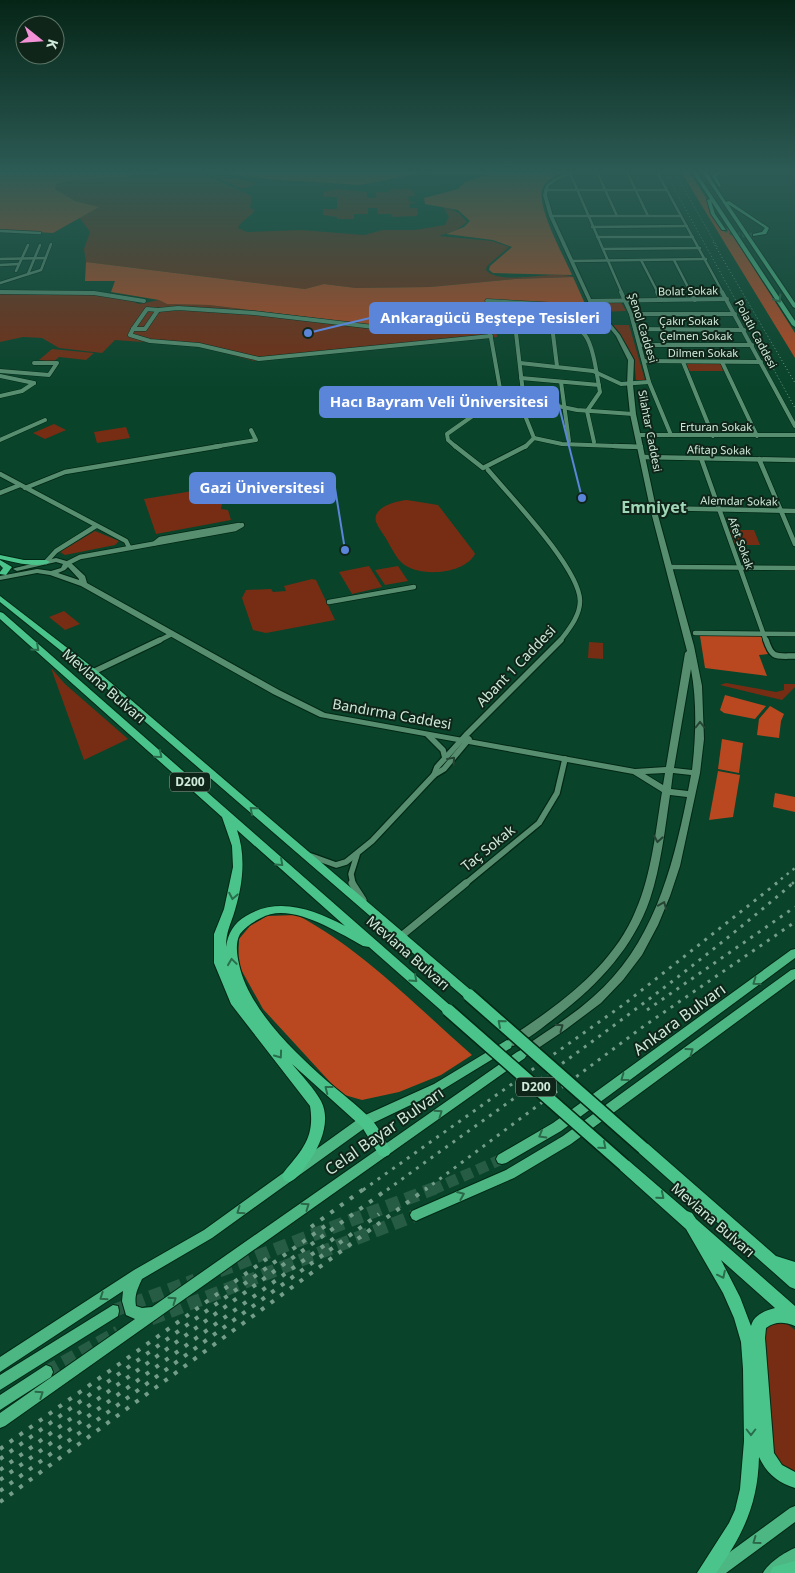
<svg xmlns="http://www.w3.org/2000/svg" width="795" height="1573" viewBox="0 0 795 1573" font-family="'Noto Sans',sans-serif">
  <rect width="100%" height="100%" fill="#09432a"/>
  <g fill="#772d13">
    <path d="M0,170L158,174L161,170H194L252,196L250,208L255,210C250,218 242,219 238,228L247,232L301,230L364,235L383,230H415L445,225L449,217L444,208C457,210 460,214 467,222L456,230L439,236L492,241L509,247L487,266L486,270C501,287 553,269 573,277L515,279L430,287L356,288L324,284L305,289L86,262L84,249L90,232L79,217L98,207L75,201L55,189Z"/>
    <polygon points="209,175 254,182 256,184 243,189"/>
    <polygon points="337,189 367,192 367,198 376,198 376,192 389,192 389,189 412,189 415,196 408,196 409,201 416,203 409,204 410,208 417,208 418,214 416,216 392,217 391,214 378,214 377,208 368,208 368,214 354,214 354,219 337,219 337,217 323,215 323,209 337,209 337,197 323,197 324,192"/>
    <polygon points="0,294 91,294 126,299 139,304 159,300 167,304 209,305 294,316 458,330 492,317 496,324 497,337 254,361 198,346 115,340 102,353 59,348 42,338 23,337 0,342"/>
    <polygon points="621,302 626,311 601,312 594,303"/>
    <path d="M613,325H629L645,380H636C635,357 627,343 613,325Z"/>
    <polygon points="52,349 94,353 86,360 59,357 53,362 39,360"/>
    <polygon points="686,362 720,362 723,371 689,371"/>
    <polygon points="54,424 66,430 45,439 33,433"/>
    <polygon points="126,427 130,438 97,443 94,432"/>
    <polygon points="217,487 227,502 222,504 221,509 228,510 231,520 156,534 144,499"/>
    <path d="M407,500L438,505L474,552L475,554C464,575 417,578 401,562C396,557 392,549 388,542C385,536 379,529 376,522C372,507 396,501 407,500Z"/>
    <polygon points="729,530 754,530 760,545 735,545"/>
    <polygon points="95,531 119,541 115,545 65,555 60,552"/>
    <polygon points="369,566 382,587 352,594 339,572"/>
    <polygon points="398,566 408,581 385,585 375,570"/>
    <polygon points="312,579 316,580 335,620 266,633 253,630 242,598 246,590 271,589 273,592 286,591 284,586"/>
    <polygon points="64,611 80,624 65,630 49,617"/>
    <polygon points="589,642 603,643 603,659 588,658"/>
    <polygon points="51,668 65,684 128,739 84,760"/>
    <polygon points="726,683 776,692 784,690 784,684 795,684 795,687 782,700 720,685"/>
    <polygon points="783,1321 795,1330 795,1475 773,1457 763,1331 767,1325"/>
  </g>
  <g fill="#b94820">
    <polygon points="0,170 161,170 159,174 74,180 56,184 55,189 75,201 99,207 53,233 0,230"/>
    <path d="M199,170H573C563,173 548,177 543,187C534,203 565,258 572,275L493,273L489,270L490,266L512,247L493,240L446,234L464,227L470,221L458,210L425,204L424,198L458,189L465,182L486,175L418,174L360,185L266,179Z"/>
    <polygon points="680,170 688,170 708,201 710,213 721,229 728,228 795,333 795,358"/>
    <polygon points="86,262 305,289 324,284 356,288 430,287 515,279 573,277 586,306 487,301 481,322 458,330 406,329 209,305 167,304 159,300 111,292 115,281 85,281"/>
    <polygon points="700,636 761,636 768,654 759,655 767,676 705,668"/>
    <polygon points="725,695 766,706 755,719 724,713 720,710"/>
    <polygon points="770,706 784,714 781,721 779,738 757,735 759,719"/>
    <polygon points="722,739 743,743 739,773 718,769"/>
    <polygon points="718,771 740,775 733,817 709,820"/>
    <polygon points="775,793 795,797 795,812 773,807"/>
    <path d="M297,915C363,950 416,1006 472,1055L441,1075L399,1092L362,1100L341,1094L263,1009L238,964L239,939L250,926L267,916Z"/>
  </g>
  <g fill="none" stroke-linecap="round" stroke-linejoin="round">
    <polyline stroke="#275c44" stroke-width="4.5" stroke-dasharray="4.5 2" stroke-linecap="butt" points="724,229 736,235 755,235"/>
    <polyline stroke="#275c44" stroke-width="11" stroke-dasharray="11 5.5" stroke-linecap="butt" points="432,1190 502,1159"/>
    <g stroke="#275c44" stroke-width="13" stroke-dasharray="13 7" stroke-linecap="butt">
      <polyline points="219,1271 435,1188"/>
      <polyline points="113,1311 195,1280"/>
      <polyline points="151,1319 416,1215"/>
      <polyline points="46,1372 118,1332"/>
    </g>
    <g stroke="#002815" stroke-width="4">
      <g id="minor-far4">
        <polyline points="575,171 657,172 723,293"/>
        <polyline points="597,172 617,216"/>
        <polyline points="627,172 648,216"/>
        <polyline points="570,173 622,293"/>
        <polyline points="545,190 667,190"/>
        <polyline points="551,216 681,216"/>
        <polyline points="592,227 687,226"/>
        <polyline points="0,231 40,233"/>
        <polyline points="597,237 693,237"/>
        <polyline points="603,249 700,248"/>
        <polyline points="0,259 46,258"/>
        <polyline points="641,260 658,293"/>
        <polyline points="674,260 691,293"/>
        <polyline points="572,261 706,259"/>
        <polyline points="0,265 19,264"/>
        <polyline points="16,271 28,245"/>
        <polyline points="28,274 40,245"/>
        <polyline points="0,283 41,270 51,244"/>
        <polyline points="0,292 95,293"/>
      </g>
    </g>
    <g stroke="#002815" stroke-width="5">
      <g id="minor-far3">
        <polyline points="0,292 94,293 144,301"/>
        <polyline points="621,292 631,314 649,382 671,435"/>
        <polyline points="657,292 661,300"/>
        <polyline points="691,292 695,300"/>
        <polyline points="722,292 795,426"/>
        <polyline points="487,301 595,307"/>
        <polyline points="590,301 727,299"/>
        <polygon points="147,309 158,310 145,329 133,329"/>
        <polyline points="158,310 178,308 254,313 408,331 485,328 489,331 491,338 501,394 577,410 633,414"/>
        <polyline points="631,314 735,314"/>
        <path d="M492,315C520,316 565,310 585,335C594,347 597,377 600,392L587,411L594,442"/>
        <polyline points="514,316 526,418 534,438"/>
        <polyline points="551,318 557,366"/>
        <polyline points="133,329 130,335 150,341 199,345 259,359 491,336"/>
        <polyline points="635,329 744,330"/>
        <polyline points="640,345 752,345"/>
        <polyline points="644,361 761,362"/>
        <polyline points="683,362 713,436"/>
        <polyline points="722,362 757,436"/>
        <polyline points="520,363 593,371 621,384 649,382"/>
        <polyline points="0,371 49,375 57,363 34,363"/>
        <polyline points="0,376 34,383"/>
        <polyline points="521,378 599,385"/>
        <polyline points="561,382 569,441"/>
        <polyline points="0,396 22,391 34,383"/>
        <polyline points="638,435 795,435"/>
        <polyline points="534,438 562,444 641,447"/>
        <polyline points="0,440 45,420"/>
        <polyline points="213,447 256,440 251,430"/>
        <polyline points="456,447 448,440 447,434 491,403"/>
        <polyline points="525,447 534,438"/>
      </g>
    </g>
    <g stroke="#002815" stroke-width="6">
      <g id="minor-far2">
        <polyline points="455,446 483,468 526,446"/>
        <polyline points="614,446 641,447"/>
        <polyline points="643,457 795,460"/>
        <polyline points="701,458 766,641"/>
        <polyline points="759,459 795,544"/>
        <path d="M488,470C510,496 580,569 580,601C580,616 569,629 560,641"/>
        <polyline points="0,474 126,541 129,547"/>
        <polyline points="25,488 65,472 220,446"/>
        <polyline points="0,493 20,485"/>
        <polyline points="653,508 795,511"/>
        <polyline points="155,543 160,539 239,525"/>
        <polyline points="46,562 56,551 96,526"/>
        <polyline points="68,563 80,557 235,529 242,525"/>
        <polyline points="669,567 795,568"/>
        <polyline points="329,602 414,587"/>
        <polyline points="695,633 795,634"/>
        <polyline points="158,641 172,634"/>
      </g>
    </g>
    <g stroke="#002815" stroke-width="8">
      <g id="minor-far1">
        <path d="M766,640C772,659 776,656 795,656"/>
        <polyline points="93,672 160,640"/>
        <polyline points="428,735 443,750 445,758"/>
        <polyline points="434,775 437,767 466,735 561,640"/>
        <polyline points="311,856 336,865 346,862 372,841 434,775 444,769 469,739"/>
        <polyline points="353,884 351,874 357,855"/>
        <polyline points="465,884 539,823 557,793 565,759"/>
      </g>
    </g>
    <g stroke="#002815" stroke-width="9">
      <g id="minor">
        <polyline points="352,883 363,900"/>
        <polyline points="400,937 466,883"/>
      </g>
    </g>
    <g stroke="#002815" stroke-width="2">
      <path id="secondary" d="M577,170H582L557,180L549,186L547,195L553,216L592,301L620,335L634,360L633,385L636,414L656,508L694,646L702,686L704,739L700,773L680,866L670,896L658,925L642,955L623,980L601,1003L565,1030L525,1057L521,1055L520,1052L521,1049C545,1032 571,1017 593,997C652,946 672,871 687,797L670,795C665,829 661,865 650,899C634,946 599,984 560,1014C547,1024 528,1040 513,1046L509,1044L508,1041L509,1038C556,1007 607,971 632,919C651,880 655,835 662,792L633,774L320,717L273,694L81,586L50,575L37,573L0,580V576L37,569L51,571L61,568L63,564L56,562L17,571L13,569L15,568L56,558L70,562L85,576L87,583L279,690L325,713L635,769L666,767L685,653L687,651L650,508L630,414L627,385L628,360L616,336L588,301L549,216L543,195L546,185L555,178ZM68,567L79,579V580L58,573L65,570ZM691,669C697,702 696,736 692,770L674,768ZM665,773L663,785L645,774ZM673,773L691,775L688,791L671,789Z"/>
    </g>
    <g stroke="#002815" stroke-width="2">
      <g id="primary">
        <polygon points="691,170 695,170 795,321 795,327 792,325 711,201 715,214 726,230 722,230 711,214 707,200 710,199"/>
        <polygon points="701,170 705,170 726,202 729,201 769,228 766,234 753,236 753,234 762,232 765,228 728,204 795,303 795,308 793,307"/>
        <polygon points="721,170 725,170 716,176 721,186 719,187 712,176"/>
        <polygon points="795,949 795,958 561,1131 506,1163 502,1164 498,1163 496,1159 498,1155 553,1123 791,950"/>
        <polygon points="795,969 795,979 571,1144 514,1178 420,1219 416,1221 412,1219 410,1215 412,1211 506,1170 563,1136 791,970"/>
        <path d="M507,1040L511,1042L512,1045L511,1048L442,1090L369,1125L212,1238L142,1279C138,1288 134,1295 136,1306L142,1308L152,1307L517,1052L521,1050L525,1052L526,1055L525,1058L5,1426L0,1428V1413L135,1319L126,1315L122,1301L123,1291L0,1372V1357L134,1270L204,1230L361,1117L434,1084Z"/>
        <polygon points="113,1305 118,1306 119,1311 118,1316 0,1390 0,1375"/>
        <polygon points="46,1365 51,1367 53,1372 51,1377 0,1410 0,1395"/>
        <polygon points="795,1506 795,1522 726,1573 705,1573 708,1568 790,1508"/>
        <path d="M795,1548V1564L783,1573H763C768,1563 785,1552 795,1548Z"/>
      </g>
    </g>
    <g stroke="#002815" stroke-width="2">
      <g id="trunk">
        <path d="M0,555L24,560H46L50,562C39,569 13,562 0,559Z"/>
        <polygon points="0,560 12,567 6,575 0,574 0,572 3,568 0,565"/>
        <polygon points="0,596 96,670 473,992 475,995 473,998 469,1000 465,998 90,674 0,602"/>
        <path d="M0,612L3,613L452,1007L454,1010L452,1013L448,1015L444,1013L369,947L363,946C337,932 290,901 261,918C253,922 245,927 240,934C235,943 237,955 239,964C248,1008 294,1052 327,1081C341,1093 357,1105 370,1118C378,1126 383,1137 389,1147L391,1151L389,1155L384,1157L379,1155L362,1127L292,1064C302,1076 314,1088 321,1101C331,1120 321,1144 310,1160C304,1168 298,1179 289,1182L284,1180L282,1176L284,1172C303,1149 315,1137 310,1106L231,1004L214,963V934L224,909L233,867L232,846L222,817L0,619ZM237,830L345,926C314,910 279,896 246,916C234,923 228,933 226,947C226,931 231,924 235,910C243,883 246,856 237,830Z"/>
        <polygon points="643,1142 648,1144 776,1256 795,1262 795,1289 790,1287 638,1152 636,1148 638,1144"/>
        <path d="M624,1159L629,1161L687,1211L692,1213L696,1219L795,1306V1326C784,1322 776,1321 766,1328L765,1338L774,1453L782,1465L795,1472V1488C777,1482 767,1474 759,1457C758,1504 743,1535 716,1573H697L729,1523L735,1510L740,1489L744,1441L743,1369L741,1342L734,1318L723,1293L686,1229L619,1169L617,1165L619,1161ZM721,1260L775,1308C764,1311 754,1315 751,1326L740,1297Z"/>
        <polygon points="795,1561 795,1573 770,1573 773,1567"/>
      </g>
    </g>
    <use href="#minor-far4" stroke="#588e70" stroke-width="2.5"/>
    <use href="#minor-far3" stroke="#588e70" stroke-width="4"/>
    <use href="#minor-far2" stroke="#588e70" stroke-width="4.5"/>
    <use href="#minor-far1" stroke="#588e70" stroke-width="5.5"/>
    <use href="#minor" stroke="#588e70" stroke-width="7"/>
    <use href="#secondary" fill="#588e70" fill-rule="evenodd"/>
    <use href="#primary" fill="#4db783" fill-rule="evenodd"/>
    <use href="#trunk" fill="#4ac48a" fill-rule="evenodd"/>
    <g stroke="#749d89" stroke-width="1" stroke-dasharray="1 2.5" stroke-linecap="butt">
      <polyline points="664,170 795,408"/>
      <polyline points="673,170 718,248"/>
      <polyline points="713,242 795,383"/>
    </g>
    <g stroke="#749d89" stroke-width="2.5" stroke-dasharray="2.5 5" stroke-linecap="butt">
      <polyline points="775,884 795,868"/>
      <polyline points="792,884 795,881"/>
    </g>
    <g stroke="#749d89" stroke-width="3" stroke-dasharray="3 6" stroke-linecap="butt">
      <polyline points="647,1010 795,907"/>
      <polyline points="363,1190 623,1005 777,883"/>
      <path d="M387,1190C524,1090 665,994 793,883"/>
      <polyline points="425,1190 644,1026 795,922"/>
    </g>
    <g stroke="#749d89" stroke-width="4" stroke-dasharray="4 8" stroke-linecap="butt">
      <polyline points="311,1227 365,1188"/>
      <polyline points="0,1449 272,1255"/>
      <polyline points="0,1459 325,1226"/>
      <polyline points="0,1470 389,1188"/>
      <polyline points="0,1480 340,1234"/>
      <polyline points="0,1491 379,1214"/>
      <polyline points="0,1502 427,1188"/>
    </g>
    <g stroke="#002815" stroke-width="15" stroke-linecap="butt">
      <g id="trunk-bridge">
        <polyline points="469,995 643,1148"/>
        <polyline points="448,1010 624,1165"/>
      </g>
    </g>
    <use href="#trunk-bridge" stroke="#4ac48a" stroke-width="12"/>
  </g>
  <defs><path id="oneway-chevron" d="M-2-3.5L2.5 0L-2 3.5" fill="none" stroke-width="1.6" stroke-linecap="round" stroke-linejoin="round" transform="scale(1.25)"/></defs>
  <g stroke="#2b6749">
    <use href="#oneway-chevron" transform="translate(778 299) rotate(57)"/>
    <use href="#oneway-chevron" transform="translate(756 982) rotate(144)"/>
    <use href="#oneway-chevron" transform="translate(690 1051) rotate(-36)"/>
    <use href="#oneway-chevron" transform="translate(624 1078) rotate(144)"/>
    <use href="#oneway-chevron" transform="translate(439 1113) rotate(-35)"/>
    <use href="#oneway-chevron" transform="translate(542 1135) rotate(150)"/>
    <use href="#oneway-chevron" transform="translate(461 1195) rotate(-23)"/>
    <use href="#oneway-chevron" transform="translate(306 1206) rotate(-35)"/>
    <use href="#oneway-chevron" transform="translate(240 1211) rotate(145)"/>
    <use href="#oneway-chevron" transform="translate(103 1297) rotate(146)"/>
    <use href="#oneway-chevron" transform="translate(173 1300) rotate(-35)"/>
    <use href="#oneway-chevron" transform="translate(40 1394) rotate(-34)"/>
    <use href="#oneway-chevron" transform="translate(756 1541) rotate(144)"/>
  </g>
  <g stroke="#2a6d4c">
    <use href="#oneway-chevron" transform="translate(36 648) rotate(42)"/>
    <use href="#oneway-chevron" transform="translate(159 755) rotate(41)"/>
    <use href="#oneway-chevron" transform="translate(253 810) rotate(-139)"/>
    <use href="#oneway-chevron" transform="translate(280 863) rotate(42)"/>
    <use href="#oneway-chevron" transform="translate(233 896) rotate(101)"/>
    <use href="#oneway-chevron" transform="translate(232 962) rotate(-98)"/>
    <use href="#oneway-chevron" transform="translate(414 979) rotate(42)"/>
    <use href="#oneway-chevron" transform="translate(501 1023) rotate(-139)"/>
    <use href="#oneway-chevron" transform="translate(279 1055) rotate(54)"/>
    <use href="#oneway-chevron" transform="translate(328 1089) rotate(-142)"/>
    <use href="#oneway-chevron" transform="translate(603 1146) rotate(41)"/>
    <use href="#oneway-chevron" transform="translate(661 1196) rotate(40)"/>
    <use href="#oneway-chevron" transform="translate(722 1275) rotate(64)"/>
    <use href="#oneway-chevron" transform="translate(751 1432) rotate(90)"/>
  </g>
  <g stroke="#254433">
    <use href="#oneway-chevron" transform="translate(700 725) rotate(-90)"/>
    <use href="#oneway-chevron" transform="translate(452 760) rotate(-49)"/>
    <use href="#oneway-chevron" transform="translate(658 839) rotate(100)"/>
    <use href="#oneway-chevron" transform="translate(663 905) rotate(-68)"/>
    <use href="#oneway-chevron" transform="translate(560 1027) rotate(-35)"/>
  </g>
  <linearGradient id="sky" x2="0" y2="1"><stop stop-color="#052517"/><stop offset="0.44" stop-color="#2c5b55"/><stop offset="1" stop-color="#2c5b55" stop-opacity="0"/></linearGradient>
  <rect width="795" height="390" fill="url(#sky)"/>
  <g text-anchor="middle" stroke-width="4" stroke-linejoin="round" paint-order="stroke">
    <g font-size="11" fill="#cfead9" stroke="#0f2519">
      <text transform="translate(688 291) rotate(-1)" y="4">Bolat Sokak</text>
      <text x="689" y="325">Çakır Sokak</text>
      <text transform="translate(643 328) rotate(73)" y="4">Şenol Caddesi</text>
      <text transform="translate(756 334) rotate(62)" y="4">Polatlı Caddesi</text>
      <text x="696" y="340">Çelmen Sokak</text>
      <text x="703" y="357">Dilmen Sokak</text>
      <text x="716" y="431">Erturan Sokak</text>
      <text transform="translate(650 431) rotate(79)" y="4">Silahtar Caddesi</text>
      <text transform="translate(719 450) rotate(1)" y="4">Afitap Sokak</text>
      <text transform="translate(739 501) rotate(1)" y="4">Alemdar Sokak</text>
      <text transform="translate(741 543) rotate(70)" y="4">Afet Sokak</text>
    </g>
    <g fill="#0f2519" stroke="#95af9f" stroke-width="1">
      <rect x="170" y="772.5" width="40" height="19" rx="4"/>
      <rect x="516" y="1077.5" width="40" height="19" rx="4"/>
    </g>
    <g font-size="12" font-weight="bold" fill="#cfead9">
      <text x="190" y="786">D200</text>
      <text x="536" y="1091">D200</text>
    </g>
    <g font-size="14" fill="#cfead9" stroke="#0f2519">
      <text transform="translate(516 666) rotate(-46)" y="5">Abant 1 Caddesi</text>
      <text transform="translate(104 686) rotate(41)" y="5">Mevlana Bulvarı</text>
      <text transform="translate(392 714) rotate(10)" y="5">Bandırma Caddesi</text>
      <text transform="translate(488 848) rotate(-39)" y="5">Taç Sokak</text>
      <text transform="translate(408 953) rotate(41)" y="5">Mevlana Bulvarı</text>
      <text transform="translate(713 1220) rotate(41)" y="5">Mevlana Bulvarı</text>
    </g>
    <g font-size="16" font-weight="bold" fill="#9fd7b7" stroke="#0f2519">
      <text x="654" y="513">Emniyet</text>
    </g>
    <g font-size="16" fill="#cfead9" stroke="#0f2519">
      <text transform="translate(679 1019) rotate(-36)" y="6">Ankara Bulvarı</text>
      <text transform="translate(384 1131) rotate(-35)" y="6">Celal Bayar Bulvarı</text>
    </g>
  </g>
  <path fill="none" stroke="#5b85d8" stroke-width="2" d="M308 333L370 318M582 498L558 402M345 550L335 488"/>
  <g fill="#5b85d8" stroke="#0f2519" stroke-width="2">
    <circle cx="308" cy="333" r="5"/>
    <circle cx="582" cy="498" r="5"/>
    <circle cx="345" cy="550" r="5"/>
  </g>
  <g fill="#5b85d8" stroke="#5b85d8" stroke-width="2">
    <rect x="370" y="303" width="240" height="30" rx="5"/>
    <rect x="320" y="387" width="238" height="30" rx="5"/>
    <rect x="190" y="473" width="145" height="30" rx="5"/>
  </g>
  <g font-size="15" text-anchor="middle" font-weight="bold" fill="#fff">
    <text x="490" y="323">Ankaragücü Beştepe Tesisleri</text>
    <text x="439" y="407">Hacı Bayram Veli Üniversitesi</text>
    <text x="262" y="493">Gazi Üniversitesi</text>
  </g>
  <g transform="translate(40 40) rotate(107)"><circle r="24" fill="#0f2519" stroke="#5c7466"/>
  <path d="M0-4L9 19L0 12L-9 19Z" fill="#f391d6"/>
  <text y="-8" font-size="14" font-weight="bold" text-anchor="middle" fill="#cfead9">K</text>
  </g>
</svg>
